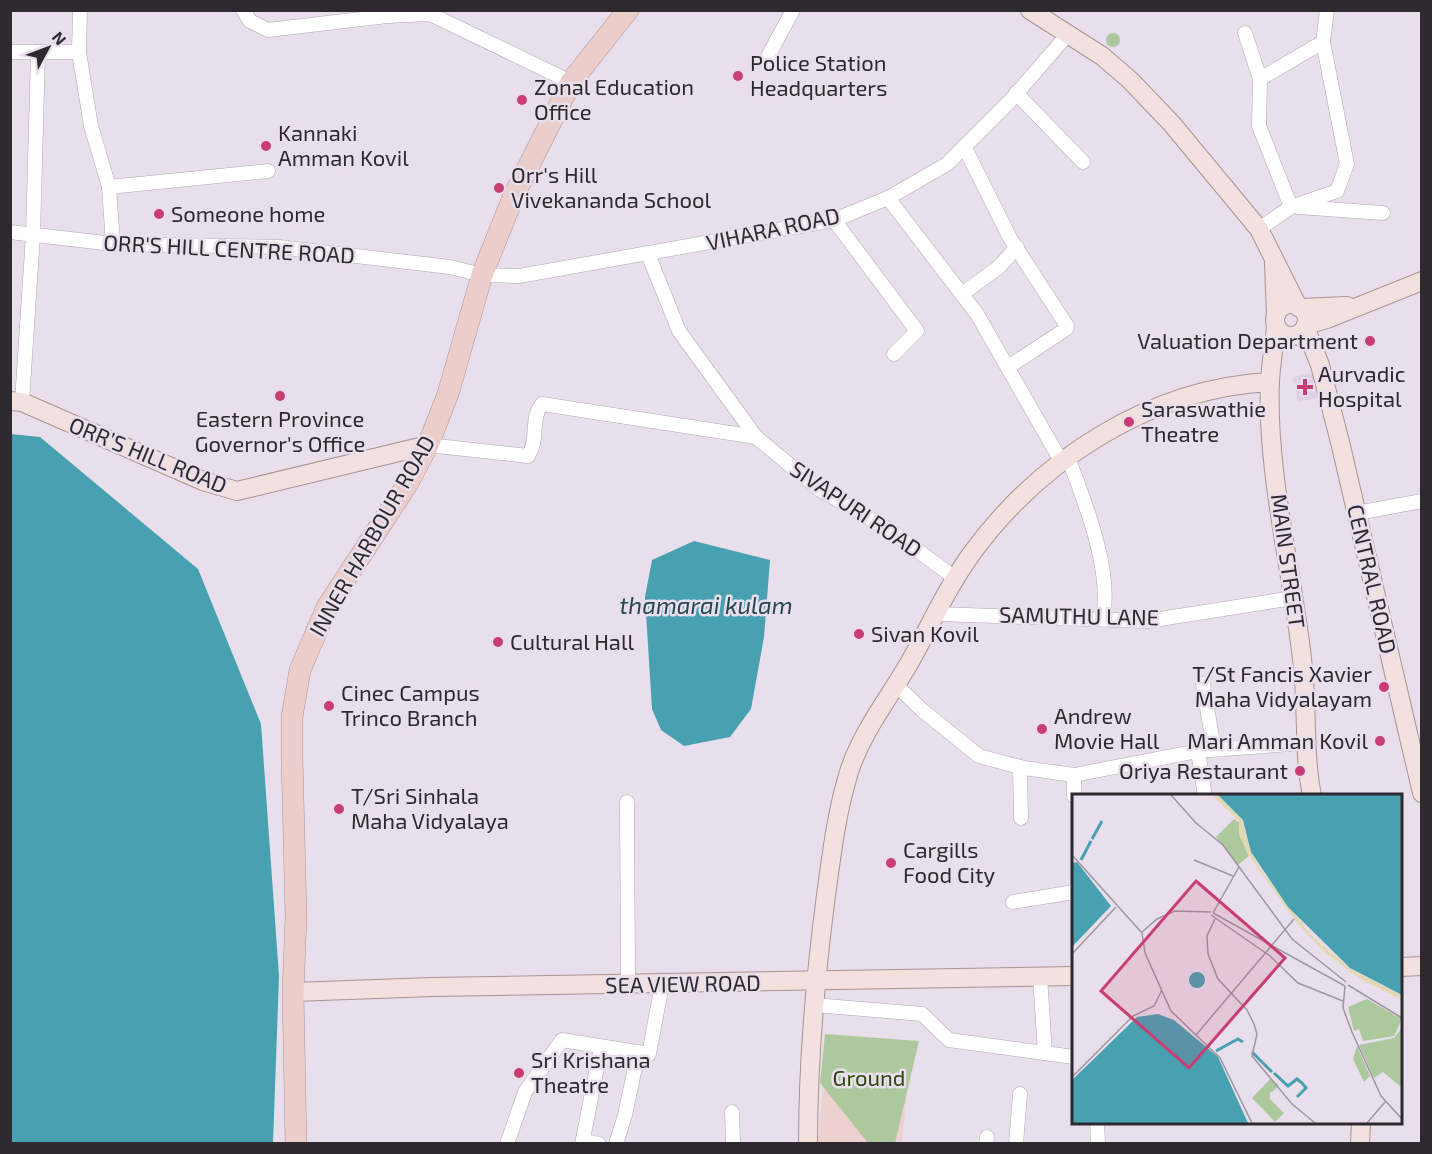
<svg xmlns="http://www.w3.org/2000/svg" width="1432" height="1154" viewBox="0 0 1432 1154" font-family="'Exo 2',sans-serif">
  <rect width="100%" height="100%" fill="#e9deec"/>
  <polygon fill="#ecd1d0" points="827,1038 911,1047 902,1143 818,1144"/>
  <polygon fill="#e0d0e4" points="1312,373 1318,398 1298,402 1293,377"/>
  <g fill="#aec89d">
    <circle cx="1113" cy="40" r="7"/>
    <polygon points="825,1034 919,1041 895,1143 868,1143 820,1083"/>
  </g>
  <g fill="#47a1b1">
    <polygon points="11,434 40,437 198,569 261,724 279,976 273,1143 11,1143"/>
    <polygon points="694,541 770,560 764,637 751,709 730,737 684,746 661,730 652,709 645,597 652,560"/>
  </g>
  <g fill="none" stroke-linecap="round" stroke-linejoin="round">
    <g stroke="#b2a7b5" stroke-width="15">
      <g id="minor">
        <polyline points="80,10 79,52 91,126 109,187 113,244"/>
        <polyline points="243,10 250,21 268,30 387,16 430,14 571,82"/>
        <polyline points="1245,33 1260,79 1259,126 1291,207 1259,229"/>
        <polyline points="10,52 79,52"/>
        <polyline points="766,60 793,10"/>
        <polyline points="1260,79 1323,42 1327,10"/>
        <polyline points="1016,93 1083,162"/>
        <polyline points="964,146 1010,238 1067,326 1066,329 1008,367"/>
        <polyline points="109,187 268,171"/>
        <polyline points="888,198 977,314 1061,461"/>
        <polyline points="1291,207 1337,191 1347,164 1323,42"/>
        <polyline points="1298,207 1383,213"/>
        <polyline points="834,220 917,331 894,354"/>
        <polyline points="10,232 113,244 279,247 450,267 482,275 519,276 834,220 888,198 947,164 1010,101 1069,33"/>
        <polyline points="648,254 679,331 756,437 820,490 890,530 955,578"/>
        <polyline points="962,294 999,267 1017,247"/>
        <polyline points="22,402 33,235 38,54"/>
        <path d="M428,445L528,456C539,440 530,419 542,404L756,437"/>
        <path d="M1068,457C1085,503 1112,569 1103,618"/>
        <polyline points="1357,513 1422,501"/>
        <polyline points="937,614 1147,621 1293,598"/>
        <polyline points="1203,684 1214,749"/>
        <polyline points="896,685 922,710 979,756 1024,768 1074,775 1198,751 1304,743"/>
        <polyline points="1198,751 1205,796"/>
        <polyline points="1020,767 1021,818"/>
        <polyline points="1074,775 1074,796"/>
        <polyline points="627,802 628,984"/>
        <polyline points="1013,902 1074,892"/>
        <polyline points="1040,976 1045,1053"/>
        <polyline points="814,1005 922,1014 949,1040 1074,1057"/>
        <polyline points="732,1112 733,1144"/>
        <polyline points="1097,1122 1098,1144"/>
        <polyline points="583,1141 599,1144"/>
        <polyline points="507,1144 525,1092 562,1040 649,1054 662,984"/>
        <polyline points="582,1144 601,1047"/>
        <polyline points="616,1144 625,1115 638,1053"/>
        <polyline points="986,1144 987,1137"/>
        <polyline points="1016,1144 1020,1094"/>
      </g>
    </g>
    <g stroke="#a89494" stroke-width="20">
      <g id="major">
        <polyline points="1030,10 1102,56 1130,80 1172,124 1259,229 1298,307"/>
        <polyline points="1274,263 1276,315"/>
        <circle cx="1291" cy="320" r="16"/>
        <polyline points="1300,308 1347,306"/>
        <polyline points="1306,325 1327,319 1422,281"/>
        <path d="M1276,327C1274,345 1271,363 1270,381C1266,470 1292,570 1302,659C1308,705 1303,750 1312,796"/>
        <polyline points="1305,327 1320,365 1340,442 1422,793"/>
        <polyline points="10,401 22,402 203,481 237,491 428,445"/>
        <polyline points="1400,967 1422,966"/>
        <polyline points="293,992 432,987 1074,976"/>
        <path d="M808,1144C808,1063 815,982 825,903C831,859 836,814 849,772C862,731 890,697 911,660C931,624 948,586 972,553C1041,459 1151,388 1270,382"/>
        <polyline points="1360,1144 1361,1122"/>
      </g>
    </g>
    <g stroke="#a89494" stroke-width="22">
      <polyline id="highway" points="296,1144 293,992 296,917 292,756 292,717 300,670 327,607 408,483 428,445 448,394 482,275 514,195 571,82 628,10"/>
    </g>
    <use href="#minor" stroke="#fff" stroke-width="14"/>
    <use href="#major" stroke="#f3e1df" stroke-width="18"/>
    <use href="#highway" stroke="#ebcdca" stroke-width="21"/>
  </g>
  <g fill="#c93e72" stroke="#e9deec" stroke-width="2">
    <circle cx="738" cy="76" r="6"/>
    <circle cx="522" cy="100" r="6"/>
    <circle cx="266" cy="146" r="6"/>
    <circle cx="499" cy="188" r="6"/>
    <circle cx="159" cy="214" r="6"/>
    <circle cx="1370" cy="341" r="6"/>
    <path d="M1302 378h6v6h6v6h-6v6h-6v-6h-6v-6h6z"/>
    <circle cx="280" cy="396" r="6"/>
    <circle cx="1129" cy="422" r="6"/>
    <circle cx="859" cy="634" r="6"/>
    <circle cx="498" cy="642" r="6"/>
    <circle cx="1384" cy="687" r="6"/>
    <circle cx="329" cy="706" r="6"/>
    <circle cx="1042" cy="729" r="6"/>
    <circle cx="1380" cy="741" r="6"/>
    <circle cx="1300" cy="771" r="6"/>
    <circle cx="339" cy="809" r="6"/>
    <circle cx="891" cy="863" r="6"/>
    <circle cx="519" cy="1073" r="6"/>
  </g>
  <g text-anchor="middle" stroke-width="5" stroke-linejoin="round" paint-order="stroke">
    <g font-size="22" fill="#2d292f" stroke="#e9deec" text-anchor="start">
      <text x="750" y="71">Police Station<tspan x="750" dy="25">Headquarters</tspan></text>
      <text x="534" y="95">Zonal Education<tspan x="534" dy="25">Office</tspan></text>
      <text x="278" y="141">Kannaki<tspan x="278" dy="25">Amman Kovil</tspan></text>
      <text x="511" y="183">Orr's Hill<tspan x="511" dy="25">Vivekananda School</tspan></text>
      <text x="171" y="222">Someone home</text>
      <text x="1358" y="349" text-anchor="end">Valuation Department</text>
      <text x="1318" y="382">Aurvadic<tspan x="1318" dy="25">Hospital</tspan></text>
      <text x="1141" y="417">Saraswathie<tspan x="1141" dy="25">Theatre</tspan></text>
      <text x="280" y="427" text-anchor="middle">Eastern Province<tspan x="280" dy="25">Governor's Office</tspan></text>
      <text x="871" y="642">Sivan Kovil</text>
      <text x="510" y="650">Cultural Hall</text>
      <text x="1372" y="682" text-anchor="end">T/St Fancis Xavier<tspan x="1372" dy="25">Maha Vidyalayam</tspan></text>
      <text x="341" y="701">Cinec Campus<tspan x="341" dy="25">Trinco Branch</tspan></text>
      <text x="1054" y="724">Andrew<tspan x="1054" dy="25">Movie Hall</tspan></text>
      <text x="1368" y="749" text-anchor="end">Mari Amman Kovil</text>
      <text x="1288" y="779" text-anchor="end">Oriya Restaurant</text>
      <text x="351" y="804">T/Sri Sinhala<tspan x="351" dy="25">Maha Vidyalaya</tspan></text>
      <text x="903" y="858">Cargills<tspan x="903" dy="25">Food City</tspan></text>
      <text x="531" y="1068">Sri Krishana<tspan x="531" dy="25">Theatre</tspan></text>
    </g>
    <g font-size="22" fill="#2d292f" stroke="#e9deec">
      <text transform="translate(773 229) rotate(-12)" y="8">VIHARA ROAD</text>
      <text transform="translate(229 249) rotate(3)" y="8">ORR'S HILL CENTRE ROAD</text>
      <text transform="translate(148 455) rotate(22)" y="8">ORR’S HILL ROAD</text>
      <text transform="translate(856 509) rotate(34)" y="8">SIVAPURI ROAD</text>
      <text transform="translate(372 536) rotate(-60)" y="8">INNER HARBOUR ROAD</text>
      <text transform="translate(1288 561) rotate(82)" y="8">MAIN STREET</text>
      <text transform="translate(1372 579) rotate(77)" y="8">CENTRAL ROAD</text>
      <text transform="translate(1079 616) rotate(1)" y="8">SAMUTHU LANE</text>
      <text transform="translate(683 984) rotate(-1)" y="8">SEA VIEW ROAD</text>
    </g>
    <g font-size="22" fill="#29480a" stroke="#e9deec">
      <text x="869" y="1086">Ground</text>
    </g>
    <g font-size="24" font-style="italic" fill="#214a51" stroke="#e9deec">
      <text x="706" y="614">thamarai kulam</text>
    </g>
  </g>
  <g transform="translate(1072 794)">
    <rect width="330" height="330" fill="#e9deec"/>
    <path d="M162,25L169,30L167,40L177,62L166,71L144,43ZM295,205L330,225L322,242L291,247L287,235L282,237L276,213ZM330,234V292L329,293L311,278L302,284L287,251L322,244ZM285,252L298,282L292,288L281,265ZM199,284L207,292L198,299V305L212,319L203,328L180,304Z" fill="#aec89d"/>
    <path d="M140,1H146L171,26L179,58L192,80L241,143L279,175L330,202V206L290,186L253,159L226,130L177,62L167,40V27Z" fill="#e2d9b4"/>
    <path d="M146,1H330V201L278,174L216,113L179,58L171,26ZM5,68L39,112L0,153V69ZM117 186a8 8 0 1 1 16 0a8 8 0 1 1-16 0ZM86,220L102,226L146,263L176,329H0V286L65,223Z" fill="#47a1b1"/>
    <path fill="none" stroke="#47a1b1" stroke-width="3" d="M20,45L30,27M9,66L19,47M144,257L166,245L171,248M180,258L200,278M202,279L216,292L225,285L230,289L234,294L225,303"/>
    <path fill="none" stroke="#9e96a0" stroke-width="1.5" d="M99,1L124,29L151,51L220,145L274,188M0,61L70,139M122,66L161,82M141,119L273,192M141,119L167,73M139,121L198,162L226,189L271,207M143,125L135,142L136,160L146,185L175,216L182,230L185,240L180,262L220,310L243,329M70,138L85,125L103,117L139,118M70,139L73,159L99,217L148,264L180,329M0,160L44,113M276,191L330,224M273,192L271,214L280,238L309,302L330,325M124,241L222,125M0,283L61,222L82,212L90,196M295,329L313,308"/>
    <path fill="#c93e72" fill-opacity="0.15" stroke="#c93e72" stroke-width="3" d="M124,87L213,164L117,274L29,197Z"/>
    <rect width="330" height="330" fill="none" stroke="#2d292f" stroke-width="3"/>
  </g>
  <rect width="1432" height="1154" fill="none" stroke="#2d292f" stroke-width="24"/>
  <g transform="translate(48 48) rotate(49)" stroke="#e9deec" stroke-width="4.5" paint-order="stroke">
  <path d="M0-4.5L10 22L0 15L-10 22Z" fill="#2d292f"/>
  <text y="-9" font-size="16" font-weight="bold" text-anchor="middle" fill="#2d292f">N</text>
  </g>
</svg>
